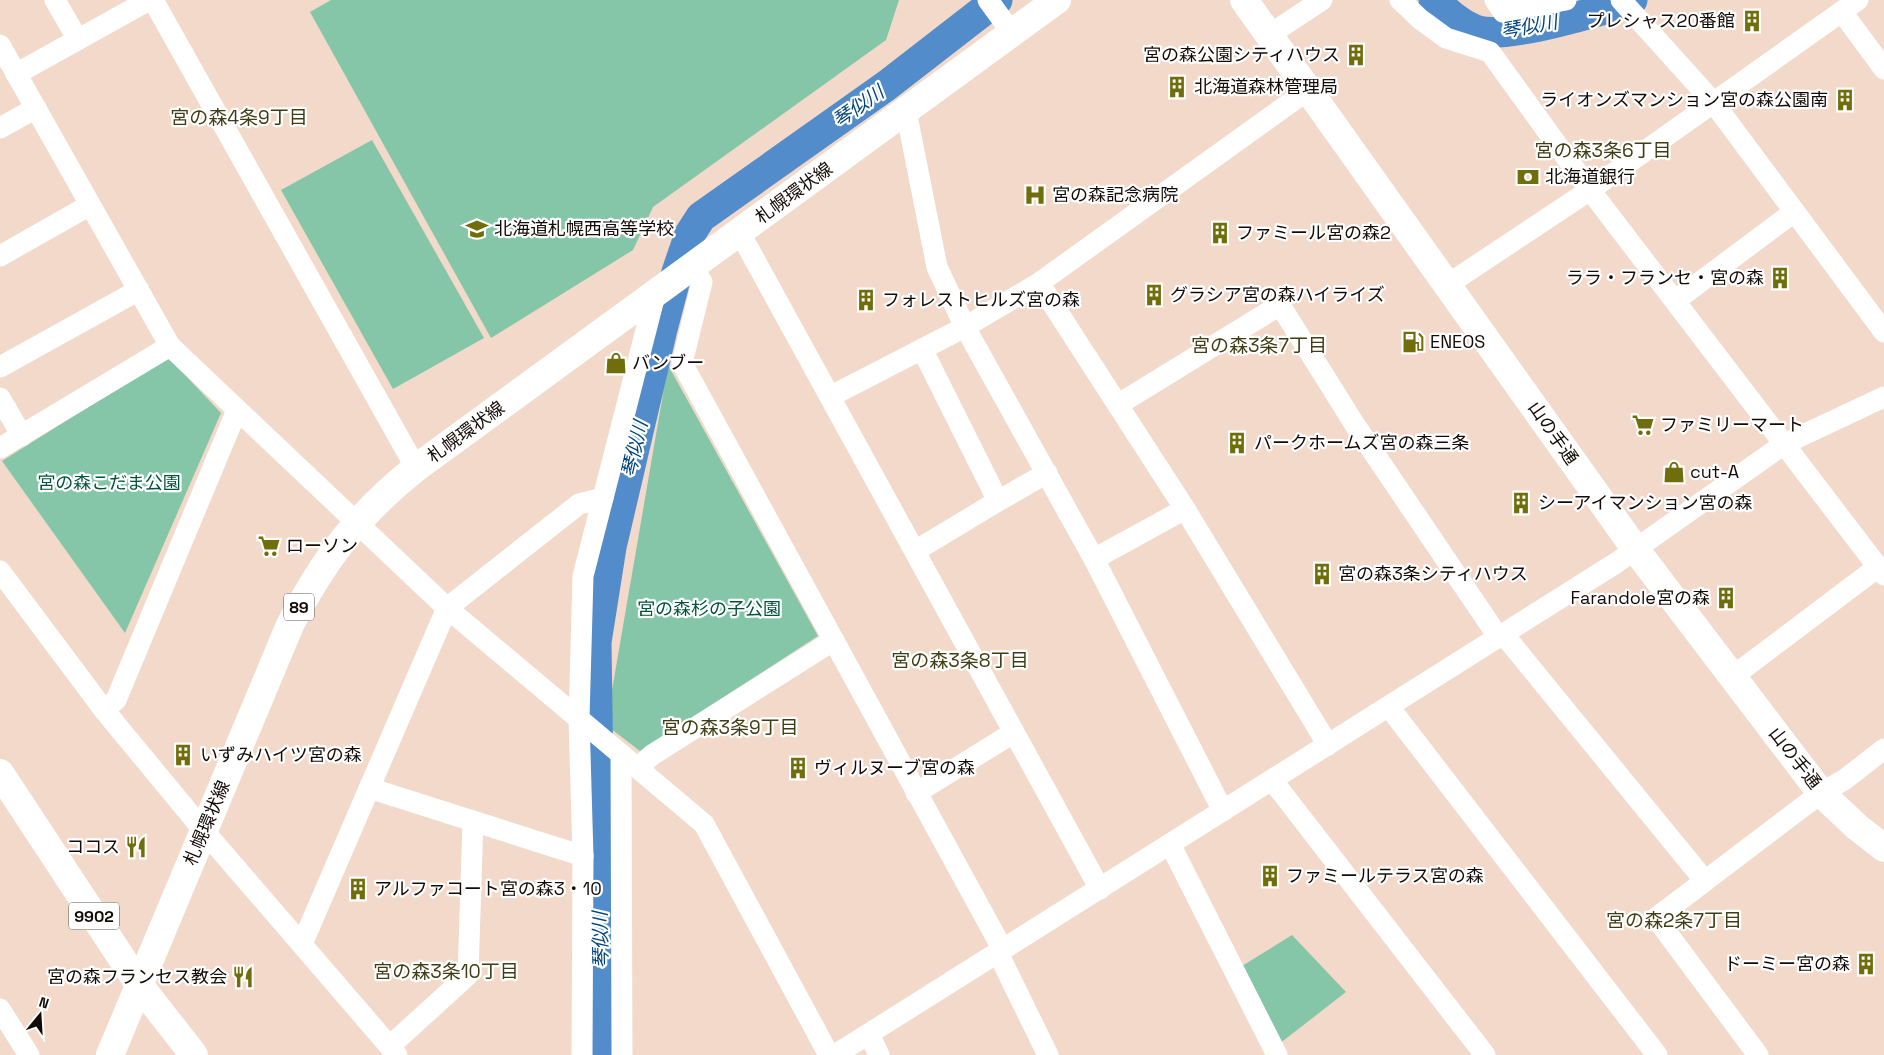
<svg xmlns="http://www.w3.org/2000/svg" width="1884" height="1055" viewBox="0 0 1884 1055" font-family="'Space Grotesk','Noto Sans JP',sans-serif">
  <rect width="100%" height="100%" fill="#f2d9c9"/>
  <g fill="#84c6a7">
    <polygon points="331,0 899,0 886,40 653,207 633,250 491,338 310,12"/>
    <polygon points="372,140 484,338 393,389 281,190"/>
    <polygon points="168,357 221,413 125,633 2,461"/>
    <polygon points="668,365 818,636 640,751 606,725"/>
    <polygon points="1292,935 1346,992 1279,1044 1242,966"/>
  </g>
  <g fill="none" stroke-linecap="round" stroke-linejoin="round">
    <g stroke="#528cca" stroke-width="31">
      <path d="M1434,0C1447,12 1460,25 1478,31C1506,39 1602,11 1632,0"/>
      <polyline points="602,1055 596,642 611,547 662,329 677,272 690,234 701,217 886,86 997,0"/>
    </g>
    <g stroke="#fff" stroke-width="21">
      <polyline points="55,0 78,40"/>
      <polyline points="153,0 416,468"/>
      <polyline points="988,0 1012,33"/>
      <polyline points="1400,0 1420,19 1446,38 1490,52 1584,182 1884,575"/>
      <polyline points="1495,0 1503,12 1566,0"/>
      <polyline points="1621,0 1713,102 1884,332"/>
      <polyline points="1842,12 1884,69"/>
      <polyline points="1269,35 1322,0"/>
      <polyline points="0,45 170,346 447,608 704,824 829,1055"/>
      <polyline points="16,74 149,0"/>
      <polyline points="906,111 937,267 965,327 1094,559 1223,811"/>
      <polyline points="0,128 36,108"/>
      <polyline points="740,233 1100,889"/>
      <polyline points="0,256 90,205"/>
      <polyline points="693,267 702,282 682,363 1003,950"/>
      <polyline points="1039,283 1185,509 1328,745"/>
      <polyline points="1447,285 1590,190 1858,0"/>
      <polyline points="1676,300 1794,212"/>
      <polyline points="0,367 139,290"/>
      <polyline points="831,396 965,327 1039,283 1308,90"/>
      <polyline points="0,398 22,436"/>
      <polyline points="1119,404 1280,305 1355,425 1499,638"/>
      <polyline points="0,448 170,346"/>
      <polyline points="998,501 1047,473"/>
      <polyline points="915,551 998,501 922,349"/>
      <polyline points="1094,559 1185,509"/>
      <polyline points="0,571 104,710 204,831 397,1055"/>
      <polyline points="1504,635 1705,881 1656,918 1758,1055"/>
      <polyline points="1732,677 1878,567"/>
      <polyline points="1389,707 1657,1055"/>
      <polyline points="104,710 116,700 237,410"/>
      <polyline points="621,754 622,1055"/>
      <polyline points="638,768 652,755 834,640"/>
      <polyline points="1272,780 1485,1055"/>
      <polyline points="369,788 583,856"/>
      <polyline points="916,793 1013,733"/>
      <polyline points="1170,844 1277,1055"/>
      <polyline points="1705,881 1821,793 1844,780 1884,749"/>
      <polyline points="302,944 447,608 579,504 603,498"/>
      <polyline points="998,953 1048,1055"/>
      <polyline points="0,1009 29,1055"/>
      <polyline points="869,1034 879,1055"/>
      <polyline points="390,1046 468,975 473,821"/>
      <polyline points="582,1055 583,856 579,719 583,576 655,295"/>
      <polyline points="835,1055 1616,563 1784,444 1884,397"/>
    </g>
    <polyline stroke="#fff" stroke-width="28" points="1244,0 1636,550 1821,793 1857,827 1884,848"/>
    <g stroke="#fff" stroke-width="28">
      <polyline points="0,773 140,986 194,1055"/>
      <path d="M110,1055L290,625C323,560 359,513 416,468L1057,0"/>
    </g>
  </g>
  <defs>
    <g id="building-bare" transform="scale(1.725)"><path d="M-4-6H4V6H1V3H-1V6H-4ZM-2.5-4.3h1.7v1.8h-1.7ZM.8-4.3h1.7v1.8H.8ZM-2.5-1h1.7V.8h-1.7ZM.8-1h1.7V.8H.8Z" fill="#706d0b" stroke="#fff" stroke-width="2.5" paint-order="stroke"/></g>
    <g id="bank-bare" transform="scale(1.725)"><path d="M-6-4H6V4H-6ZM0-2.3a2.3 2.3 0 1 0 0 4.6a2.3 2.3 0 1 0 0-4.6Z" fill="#706d0b" stroke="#fff" stroke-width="2.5" paint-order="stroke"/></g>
    <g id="hospital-bare" transform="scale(1.725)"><path d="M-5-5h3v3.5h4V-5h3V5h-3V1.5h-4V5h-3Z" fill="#706d0b" stroke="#fff" stroke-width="2.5" paint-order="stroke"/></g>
    <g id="school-bare" transform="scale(1.725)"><path d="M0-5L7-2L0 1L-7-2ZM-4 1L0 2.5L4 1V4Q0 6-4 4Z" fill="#706d0b" stroke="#fff" stroke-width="2.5" paint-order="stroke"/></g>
    <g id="fuel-bare" transform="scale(1.725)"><path d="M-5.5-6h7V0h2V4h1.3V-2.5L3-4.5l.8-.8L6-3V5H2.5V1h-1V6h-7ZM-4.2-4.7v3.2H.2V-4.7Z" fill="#706d0b" stroke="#fff" stroke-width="2.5" paint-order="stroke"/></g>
    <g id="shop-bare" transform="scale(1.725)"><path d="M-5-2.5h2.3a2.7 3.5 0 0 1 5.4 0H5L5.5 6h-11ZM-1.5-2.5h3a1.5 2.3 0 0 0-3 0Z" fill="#706d0b" stroke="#fff" stroke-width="2.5" paint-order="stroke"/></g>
    <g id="supermarket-bare" transform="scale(1.725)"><path d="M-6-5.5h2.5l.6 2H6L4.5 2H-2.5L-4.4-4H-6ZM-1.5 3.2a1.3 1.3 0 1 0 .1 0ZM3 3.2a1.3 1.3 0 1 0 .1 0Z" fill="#706d0b" stroke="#fff" stroke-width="2.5" paint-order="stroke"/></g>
    <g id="restaurant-bare" transform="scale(1.725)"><path d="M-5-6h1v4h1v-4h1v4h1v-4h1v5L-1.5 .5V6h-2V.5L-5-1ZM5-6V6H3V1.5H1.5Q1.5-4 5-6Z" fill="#706d0b" stroke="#fff" stroke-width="2.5" paint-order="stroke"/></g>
  </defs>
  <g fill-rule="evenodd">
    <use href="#building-bare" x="1752" y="21"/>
    <use href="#building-bare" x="1356" y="55"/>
    <use href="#building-bare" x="1177" y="87"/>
    <use href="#building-bare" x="1845" y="100"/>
    <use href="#bank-bare" x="1528" y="177"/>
    <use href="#hospital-bare" x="1035" y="195"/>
    <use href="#school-bare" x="477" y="229"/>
    <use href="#building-bare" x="1220" y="233"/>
    <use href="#building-bare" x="1780" y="278"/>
    <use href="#building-bare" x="1154" y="295"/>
    <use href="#building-bare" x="866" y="300"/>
    <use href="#fuel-bare" x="1413" y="342"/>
    <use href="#shop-bare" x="616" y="363"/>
    <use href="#supermarket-bare" x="1643" y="425"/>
    <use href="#building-bare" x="1237" y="443"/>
    <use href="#shop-bare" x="1674" y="472"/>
    <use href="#building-bare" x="1521" y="503"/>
    <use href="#supermarket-bare" x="269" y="546"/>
    <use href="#building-bare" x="1322" y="574"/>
    <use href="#building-bare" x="1726" y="598"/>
    <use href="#building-bare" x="183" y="755"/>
    <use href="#building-bare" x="798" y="768"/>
    <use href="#restaurant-bare" x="136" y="847"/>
    <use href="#building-bare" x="1270" y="876"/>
    <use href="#building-bare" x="358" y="889"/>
    <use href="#building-bare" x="1866" y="964"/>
    <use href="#restaurant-bare" x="243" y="977"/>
  </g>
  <g text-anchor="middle" stroke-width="4.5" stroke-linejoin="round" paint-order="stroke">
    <g fill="#fff" stroke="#595451" stroke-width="1">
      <rect x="284" y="593.5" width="30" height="27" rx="4"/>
      <rect x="69" y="902.5" width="50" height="27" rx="4"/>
    </g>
    <g font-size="16" font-weight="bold" fill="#120a06">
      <text x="299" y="613">89</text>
      <text x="94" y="922">9902</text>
    </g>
    <g font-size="18" fill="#120a06" stroke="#fff" text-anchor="start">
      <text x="1735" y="27" text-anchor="end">プレシャス20番館</text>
      <text x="1340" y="61" text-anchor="end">宮の森公園シティハウス</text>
      <text x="1194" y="93">北海道森林管理局</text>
      <text x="1828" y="106" text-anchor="end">ライオンズマンション宮の森公園南</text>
      <text x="1545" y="183">北海道銀行</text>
      <text x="1052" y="201">宮の森記念病院</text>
      <text x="494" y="235">北海道札幌西高等学校</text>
      <text x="1236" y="239">ファミール宮の森2</text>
      <text x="1764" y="284" text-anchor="end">ララ・フランセ・宮の森</text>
      <text x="1170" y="301">グラシア宮の森ハイライズ</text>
      <text x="882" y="306">フォレストヒルズ宮の森</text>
      <text x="1430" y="348">ENEOS</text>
      <text x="632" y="369">バンブー</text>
      <text x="1660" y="431">ファミリーマート</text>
      <text x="1254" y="449">パークホームズ宮の森三条</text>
      <text x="1690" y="478">cut-A</text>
      <text x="1538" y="509">シーアイマンション宮の森</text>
      <text x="286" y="552">ローソン</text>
      <text x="1338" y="580">宮の森3条シティハウス</text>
      <text x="1710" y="604" text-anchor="end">Farandole宮の森</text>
      <text x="200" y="761">いずみハイツ宮の森</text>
      <text x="814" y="774">ヴィルヌーブ宮の森</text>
      <text x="120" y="853" text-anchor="end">ココス</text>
      <text x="1286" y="882">ファミールテラス宮の森</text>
      <text x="374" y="895">アルファコート宮の森3・10</text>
      <text x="1850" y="970" text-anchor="end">ドーミー宮の森</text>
      <text x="227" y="983" text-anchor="end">宮の森フランセス教会</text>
    </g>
    <g font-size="18" fill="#120a06" stroke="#fff">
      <text transform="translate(794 193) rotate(-36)" y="6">札幌環状線</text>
      <text transform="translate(466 432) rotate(-36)" y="6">札幌環状線</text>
      <text transform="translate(1553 433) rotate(55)" y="6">山の手通</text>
      <text transform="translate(1795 758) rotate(52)" y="6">山の手通</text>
      <text transform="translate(207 823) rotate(-67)" y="6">札幌環状線</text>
    </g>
    <g font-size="18" fill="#005339" stroke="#fff">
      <text x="109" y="489">宮の森こだま公園</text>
      <text x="709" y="615">宮の森杉の子公園</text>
    </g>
    <g font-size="19" font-style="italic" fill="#00447d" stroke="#fff">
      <text transform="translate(1529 26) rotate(-10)" y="7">琴似川</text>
      <text transform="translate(858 106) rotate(-35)" y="7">琴似川</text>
      <text transform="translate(634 449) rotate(-77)" y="7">琴似川</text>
      <text transform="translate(600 940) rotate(-91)" y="7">琴似川</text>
    </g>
    <g font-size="19" fill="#3e3d14" stroke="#fff">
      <text x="239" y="124">宮の森4条9丁目</text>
      <text x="1603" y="157">宮の森3条6丁目</text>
      <text x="1259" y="352">宮の森3条7丁目</text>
      <text x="960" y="667">宮の森3条8丁目</text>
      <text x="730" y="734">宮の森3条9丁目</text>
      <text x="1674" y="927">宮の森2条7丁目</text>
      <text x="446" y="978">宮の森3条10丁目</text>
    </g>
  </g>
  <g transform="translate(40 1015) rotate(18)" stroke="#ffffff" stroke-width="4" paint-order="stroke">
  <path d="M0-4L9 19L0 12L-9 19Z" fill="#120a06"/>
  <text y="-8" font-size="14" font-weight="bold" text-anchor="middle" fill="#120a06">N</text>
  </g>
</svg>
